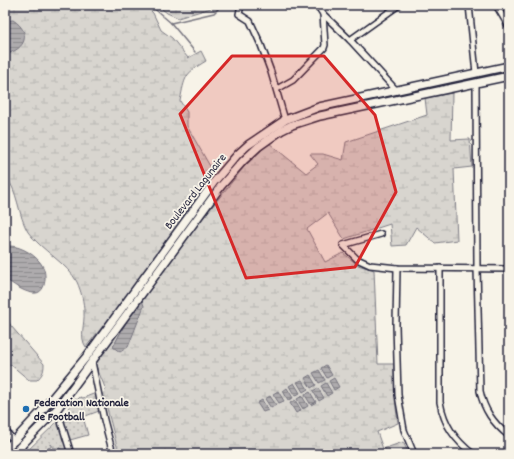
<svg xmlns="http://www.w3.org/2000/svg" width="514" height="459" viewBox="0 0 514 459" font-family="Dekko,sans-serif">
  <defs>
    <pattern id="grass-dots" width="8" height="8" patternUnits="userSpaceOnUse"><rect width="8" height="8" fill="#d8d5cf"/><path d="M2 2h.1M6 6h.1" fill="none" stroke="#b9b7b3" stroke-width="1.8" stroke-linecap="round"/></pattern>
    <pattern id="wetland-marsh" width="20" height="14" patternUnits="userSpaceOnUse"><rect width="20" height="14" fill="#d8d5cf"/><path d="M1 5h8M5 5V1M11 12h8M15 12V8" fill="none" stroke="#b9b7b3"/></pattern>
    <pattern id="water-rules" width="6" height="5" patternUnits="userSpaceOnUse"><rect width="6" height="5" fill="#aeabad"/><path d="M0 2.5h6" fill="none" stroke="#8d8b8e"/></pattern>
  </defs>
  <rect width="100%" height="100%" fill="#f7f3e8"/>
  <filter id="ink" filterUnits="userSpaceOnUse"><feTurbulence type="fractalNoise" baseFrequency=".025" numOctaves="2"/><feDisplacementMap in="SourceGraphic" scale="8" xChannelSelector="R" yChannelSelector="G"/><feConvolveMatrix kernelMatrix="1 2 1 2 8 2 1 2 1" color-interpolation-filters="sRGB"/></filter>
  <g filter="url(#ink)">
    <g fill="url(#grass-dots)" stroke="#7d7c85">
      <polygon points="96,393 99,411 83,417 88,435 70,440 64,422 72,418 69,407 75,399 77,400 80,397 83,398"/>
      <polygon points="58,421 68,454 62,454 60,448 54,448 51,444 51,447 48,448 49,450 53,450 55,454 40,454 38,449 32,454 26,454 25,453"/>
    </g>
    <g fill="url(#wetland-marsh)" stroke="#7d7c85" fill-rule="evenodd">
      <path d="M5,5H145L153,13L161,30L172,38L188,58L201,51L206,61C184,74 185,77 180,101L187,112V126L219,182L86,347C79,337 85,324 84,312C84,302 81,291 77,282C68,264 41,250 28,232C18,216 18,189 5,176V54L11,53L6,21H5Z"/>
      <polygon points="157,5 214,5 211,8 178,18 167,13"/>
      <path d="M452,93L451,140L470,139L472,167L454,169L457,240L435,243L416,227L406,245L392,246L390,224L344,239L328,213L307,229L325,262L343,253L358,265L374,270L378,364H394L396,408L398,423L377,432L383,449L403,442L409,454H119L103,393L106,390L92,356L244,167L269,143L306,173L318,164L310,154H323L343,160L346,142L427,115L425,98ZM142,300L113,347L133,309Z"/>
      <path d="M5,315L11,326L44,364C44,372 42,375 37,380H29L10,364L5,370Z"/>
    </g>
    <g fill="url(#water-rules)" stroke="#76747f">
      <path d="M13,20C32,32 26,50 5,54V21Z"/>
      <path d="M10,246C21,246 38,256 43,267C47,275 46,295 33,293C23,292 13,284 5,279V249Z"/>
      <polygon points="142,300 144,306 128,347 120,352 113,347 133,309"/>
      <polygon points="326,365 332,375 327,378 321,368"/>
      <polygon points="319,370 325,380 319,383 313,373"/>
      <polygon points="310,375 316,385 311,388 305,378"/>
      <polygon points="334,378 339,387 334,390 329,381"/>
      <polygon points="302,380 308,389 303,392 297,382"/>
      <polygon points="294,383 300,393 295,396 289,386"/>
      <polygon points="326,383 332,393 327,396 321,386"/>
      <polygon points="287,388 293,398 288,400 283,391"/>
      <polygon points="318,388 324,398 319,401 313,391"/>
      <polygon points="278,391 284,401 279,403 273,394"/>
      <polygon points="310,392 316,402 311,405 305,395"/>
      <polygon points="270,396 276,405 271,408 265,399"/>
      <polygon points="302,396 308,406 303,409 297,399"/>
      <polygon points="262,400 268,410 263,412 257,403"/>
      <polygon points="295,400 301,410 296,413 290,403"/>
    </g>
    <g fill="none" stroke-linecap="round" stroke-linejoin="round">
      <g stroke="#76747f" stroke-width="1.5">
        <polyline points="150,5 171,23 195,52"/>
        <polyline points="171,23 214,13 218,9 219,5"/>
      </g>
      <g stroke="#22223b" stroke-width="8">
        <g id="minor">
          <polyline points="241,5 239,14 250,21 261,45 271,72 285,120"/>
          <polyline points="317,5 323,14 350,40 396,90"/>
          <polyline points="469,5 476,73"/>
          <polyline points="496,5 509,27"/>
          <polyline points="350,40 399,5"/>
          <path d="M476,83L477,268L480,391C484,410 493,423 509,436"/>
          <polyline points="277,89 293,80 324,48 325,45 323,14"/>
          <polyline points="381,234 343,245 357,259 370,265 397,268 509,269"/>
          <polyline points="397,268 396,325 398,395 404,430 414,454"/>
          <path d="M440,268V402C444,425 455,440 473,454"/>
          <polyline points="92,362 104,420 113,454"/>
          <polyline points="57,409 71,454"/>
          <polyline points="5,430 14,441"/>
          <polyline points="21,446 24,454"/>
        </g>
      </g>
      <g stroke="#22223b" stroke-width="10">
        <g id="secondary">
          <polyline points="5,449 14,441 40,413 87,356 214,182 238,154 248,145 285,120 319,107 509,66"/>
          <polyline points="13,454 57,409 221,186 243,161 258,147 282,130 292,125 320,116 509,76"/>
        </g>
      </g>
      <use href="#minor" stroke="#f7f3e8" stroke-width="5"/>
      <use href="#secondary" stroke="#f7f3e8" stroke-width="7"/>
    </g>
  </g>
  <path fill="#d62828" fill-opacity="0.2" stroke="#d62828" stroke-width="3" stroke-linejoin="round" d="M232,56H324L375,115L396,192L355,267L246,278L180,114Z"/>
  <circle fill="#1f6fb2" stroke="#f7f3e8" stroke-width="1.5" cx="26" cy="409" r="4"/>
  <g text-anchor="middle" stroke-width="3.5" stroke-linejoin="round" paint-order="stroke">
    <g font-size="12" fill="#22223b" stroke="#f7f3e8">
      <text transform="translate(195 191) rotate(-52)" y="4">Boulevard Lagunaire</text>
    </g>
    <g font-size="12" font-weight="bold" fill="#22223b" stroke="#f7f3e8" text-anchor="start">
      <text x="34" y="406">Federation Nationale<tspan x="34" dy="14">de Football</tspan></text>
    </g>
  </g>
  <rect width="514" height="459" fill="none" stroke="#f7f3e8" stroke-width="20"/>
  <rect x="10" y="10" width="494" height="439" fill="none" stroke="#22223b" stroke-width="1.5" filter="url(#ink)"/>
</svg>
